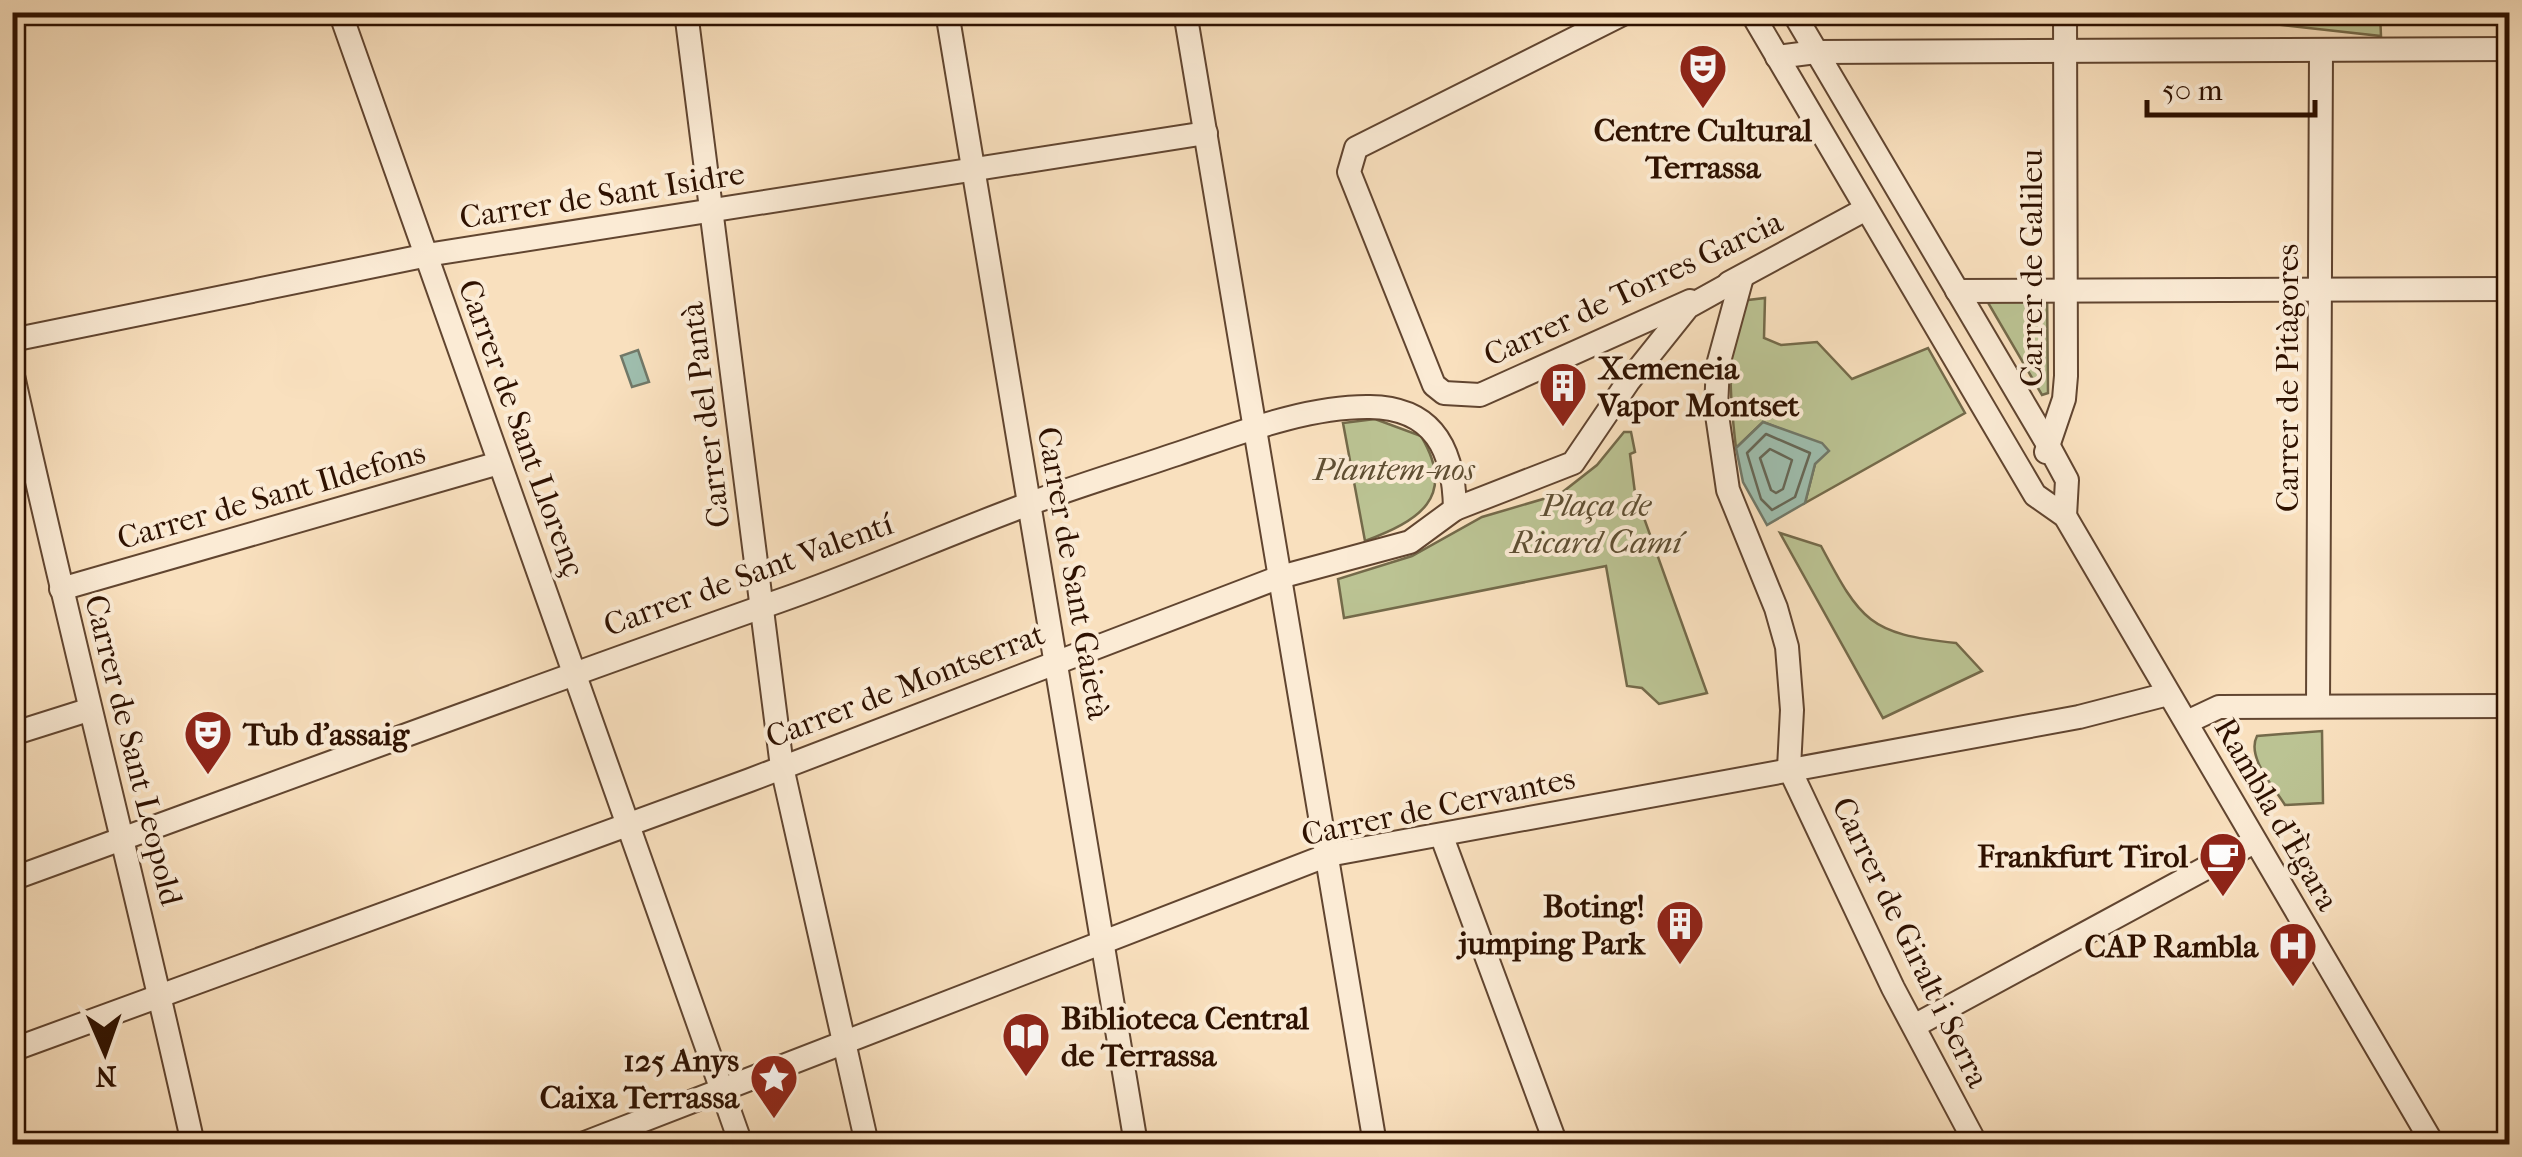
<svg xmlns="http://www.w3.org/2000/svg" width="2522" height="1157" viewBox="0 0 2522 1157" font-family="'IM FELL French Canon',serif">
  <rect width="100%" height="100%" fill="#f9e0be"/>
  <filter id="stains"><feTurbulence type="fractalNoise" baseFrequency=".002" numOctaves="4"/><feColorMatrix values="0 0 0 0 .2 0 0 0 0 .09 0 0 0 0 .02 0 0 0 .5 -.17"/></filter>
  <radialGradient id="worn" r=".72"><stop offset=".6" stop-color="#630" stop-opacity="0"/><stop offset="1" stop-color="#630" stop-opacity=".3"/></radialGradient>
  <g fill="#bbc393" stroke="#746a4a" stroke-width="2.5">
    <polygon points="2281,13 2380,13 2381,36 2281,25"/>
    <polygon points="2047,288 2048,393 2042,395 1980,289"/>
    <path d="M1765,298L1764,338L1781,345L1817,342L1852,379L1928,348L1965,413L1805,503L1815,464L1791,433L1763,422L1736,448C1730,398 1726,349 1740,301Z"/>
    <path d="M1375,419L1421,436C1458,498 1418,521 1365,541L1343,423Z"/>
    <polygon points="1624,432 1631,432 1635,452 1630,454 1635,493 1707,693 1659,704 1642,688 1627,686 1606,566 1344,618 1338,579 1412,556 1482,517 1560,494 1597,465"/>
    <path d="M1780,533L1821,546C1861,621 1869,634 1956,643L1982,671L1883,718Z"/>
    <path d="M2322,731L2323,803L2285,805C2274,787 2246,757 2257,736Z"/>
  </g>
  <g fill="#9ebdad" stroke="#717868" stroke-width="2.5">
    <polygon points="638,350 649,382 632,387 621,356"/>
    <polygon points="1763,422 1822,443 1829,451 1815,464 1805,503 1767,525 1743,482 1736,448"/>
  </g>
  <g fill="none" stroke-linecap="round" stroke-linejoin="round">
    <g stroke="#666756" stroke-width="2.5">
      <polygon points="1766,434 1810,453 1795,497 1772,510 1761,499 1747,453"/>
      <polygon points="1770,449 1792,460 1783,489 1776,493 1771,490 1760,458"/>
    </g>
    <g stroke="#614530" stroke-width="26">
      <g id="street">
        <polyline points="340,12 741,1144"/>
        <polyline points="686,12 782,767 867,1144"/>
        <polyline points="947,12 1136,1144"/>
        <polyline points="1185,12 1375,1144"/>
        <polyline points="1627,12 1356,148 1349,172 1434,385 1444,393 1480,395 1690,301"/>
        <polyline points="1751,12 2035,495 2065,516 2433,1144"/>
        <polyline points="1793,12 2047,443 2067,480 2065,516"/>
        <polyline points="1777,57 1816,52 2510,49"/>
        <polyline points="1742,277 1718,365 1716,408 1728,490 1776,608 1787,647 1792,710 1789,768 1893,988 1976,1144"/>
        <polyline points="1729,283 1866,209"/>
        <polyline points="1957,291 2510,289"/>
        <polyline points="12,340 433,254 1206,133"/>
        <path d="M12,371C69,630 136,886 193,1144"/>
        <polyline points="2046,452 2064,399 2066,376 2065,12"/>
        <polyline points="61,589 499,463"/>
        <polyline points="2318,705 2321,51"/>
        <polyline points="2187,722 2219,707 2510,706"/>
        <polyline points="12,734 88,710"/>
        <polyline points="1442,837 1556,1144"/>
        <path d="M12,879C268,786 523,691 779,601C860,573 938,538 1018,508C1070,488 1124,472 1177,454C1237,434 1306,406 1370,407C1435,408 1454,451 1455,509"/>
        <polyline points="1914,1026 2254,842"/>
        <polyline points="12,1050 750,780 1280,577 1410,542 1455,509 1573,463 1628,382 1688,307 1742,277"/>
        <polyline points="582,1144 1328,855 2079,717 2168,694"/>
      </g>
    </g>
    <use href="#street" stroke="#fbebd5" stroke-width="22"/>
  </g>
  <defs>
    <g id="theatre-pin" transform="scale(2.5)"><path d="M0 17L-7.5 6A9.5 9.5 0 1 1 7.5 6Z" fill="#8f2418" stroke="#fbebd5"/><path d="M-5-5.5Q0-4 5-5.5V0Q5 5 0 6Q-5 5-5 0ZM-3.3-2.5H-1v1.5H-3.3ZM1-2.5H3.3v1.5H1ZM-2.8 1Q0 5.5 2.8 1Z" fill="#fff"/></g>
    <g id="building-pin" transform="scale(2.5)"><path d="M0 17L-7.5 6A9.5 9.5 0 1 1 7.5 6Z" fill="#8f2418" stroke="#fbebd5"/><path d="M-4-6H4V6H1V3H-1V6H-4ZM-2.5-4.3h1.7v1.8h-1.7ZM.8-4.3h1.7v1.8H.8ZM-2.5-1h1.7V.8h-1.7ZM.8-1h1.7V.8H.8Z" fill="#fff"/></g>
    <g id="cafe-pin" transform="scale(2.5)"><path d="M0 17L-7.5 6A9.5 9.5 0 1 1 7.5 6Z" fill="#8f2418" stroke="#fbebd5"/><path d="M-5.5-4.5H6V0H3Q3 3.5 0 3.5H-2.5Q-5.5 3.5-5.5 0ZM3-3.2v2h1.7v-2ZM-6 4.5H4V6H-6Z" fill="#fff"/></g>
    <g id="hospital-pin" transform="scale(2.5)"><path d="M0 17L-7.5 6A9.5 9.5 0 1 1 7.5 6Z" fill="#8f2418" stroke="#fbebd5"/><path d="M-5-5h3v3.5h4V-5h3V5h-3V1.5h-4V5h-3Z" fill="#fff"/></g>
    <g id="library-pin" transform="scale(2.5)"><path d="M0 17L-7.5 6A9.5 9.5 0 1 1 7.5 6Z" fill="#8f2418" stroke="#fbebd5"/><path d="M-6-4Q-3-5.5-.7-3.5V5Q-3 3-6 4ZM6-4Q3-5.5 .7-3.5V5Q3 3 6 4Z" fill="#fff"/></g>
    <g id="sight-pin" transform="scale(2.5)"><path d="M0 17L-7.5 6A9.5 9.5 0 1 1 7.5 6Z" fill="#8f2418" stroke="#fbebd5"/><path d="M0-6L1.8-2.2L6-1.7L2.9 1.2L3.7 5.4L0 3.3L-3.7 5.4L-2.9 1.2L-6-1.7L-1.8-2.2Z" fill="#fff"/></g>
  </defs>
  <g fill-rule="evenodd">
    <use href="#theatre-pin" x="1703" y="68"/>
    <use href="#building-pin" x="1563" y="386"/>
    <use href="#theatre-pin" x="208" y="734"/>
    <use href="#cafe-pin" x="2223" y="856"/>
    <use href="#building-pin" x="1680" y="924"/>
    <use href="#hospital-pin" x="2293" y="946"/>
    <use href="#library-pin" x="1026" y="1036"/>
    <use href="#sight-pin" x="774" y="1078"/>
  </g>
  <g text-anchor="middle" stroke-width="8" stroke-linejoin="round" paint-order="stroke">
    <g font-size="32" font-weight="bold" fill="#2e1100" stroke="#fbebd5" text-anchor="end">
      <text x="1703" y="141" text-anchor="middle">Centre Cultural<tspan x="1703" dy="37">Terrassa</tspan></text>
      <text x="1598" y="379" text-anchor="start">Xemeneia<tspan x="1598" dy="37">Vapor Montset</tspan></text>
      <text x="243" y="745" text-anchor="start">Tub d'assaig</text>
      <text x="2188" y="867">Frankfurt Tirol</text>
      <text x="1645" y="917">Boting!<tspan x="1645" dy="37">jumping Park</tspan></text>
      <text x="2258" y="957">CAP Rambla</text>
      <text x="1061" y="1029" text-anchor="start">Biblioteca Central<tspan x="1061" dy="37">de Terrassa</tspan></text>
      <text x="739" y="1071">125 Anys<tspan x="739" dy="37">Caixa Terrassa</tspan></text>
    </g>
    <g font-size="32" fill="#2e1100" stroke="#fbebd5">
      <text transform="translate(602 195) rotate(-9)" y="11">Carrer de Sant Isidre</text>
      <text transform="translate(2031 268) rotate(-90)" y="11">Carrer de Galileu</text>
      <text transform="translate(1633 288) rotate(-25)" y="11">Carrer de Torres Garcia</text>
      <text transform="translate(2287 378) rotate(-90)" y="11">Carrer de Pitàgores</text>
      <text transform="translate(705 415) rotate(-97)" y="11">Carrer del Pantà</text>
      <text transform="translate(522 428) rotate(70)" y="11">Carrer de Sant Llorenç</text>
      <text transform="translate(271 495) rotate(-16)" y="11">Carrer de Sant Ildefons</text>
      <text transform="translate(1074 573) rotate(80)" y="11">Carrer de Sant Gaietà</text>
      <text transform="translate(748 574) rotate(-20)" y="11">Carrer de Sant Valentí</text>
      <text transform="translate(905 685) rotate(-21)" y="11">Carrer de Montserrat</text>
      <text transform="translate(134 750) rotate(76)" y="11">Carrer de Sant Leopold</text>
      <text transform="translate(1438 806) rotate(-12)" y="11">Carrer de Cervantes</text>
      <text transform="translate(2277 814) rotate(60)" y="11">Rambla d'Ègara</text>
      <text transform="translate(1911 942) rotate(64)" y="11">Carrer de Giralt i Serra</text>
    </g>
    <g font-size="32" font-style="italic" fill="#5f4f33" stroke="#fbebd5">
      <text x="1394" y="480">Plantem-nos</text>
      <text x="1596" y="516">Plaça de<tspan x="1596" dy="37">Ricard Camí</tspan></text>
    </g>
  </g>
  <rect width="2522" height="1157" fill="none" stroke="#f9e0be" stroke-width="50"/>
  <rect x="15" y="15" width="2492" height="1127" fill="none" stroke="#2e1100" stroke-width="5"/>
  <rect x="25" y="25" width="2472" height="1107" fill="none" stroke="#2e1100" stroke-width="2.5"/>
  <g transform="translate(105 1052) rotate(178)" stroke="#fbebd5" stroke-width="8" paint-order="stroke">
  <path d="M0-8L18 38L0 25L-18 38Z" fill="#2e1100"/>
  <text y="-15" font-size="28" font-weight="bold" text-anchor="middle" fill="#2e1100">N</text>
  </g>
  <path d="M2147 100v15h168v-15" fill="none" stroke="#2e1100" stroke-width="5"/>
  <text x="2162" y="100" font-size="30" fill="#2e1100" stroke="#fbebd5" stroke-width="8" paint-order="stroke">50 m</text>
  <rect width="100%" height="100%" filter="url(#stains)"/>
  <rect width="100%" height="100%" fill="url(#worn)"/>
</svg>
